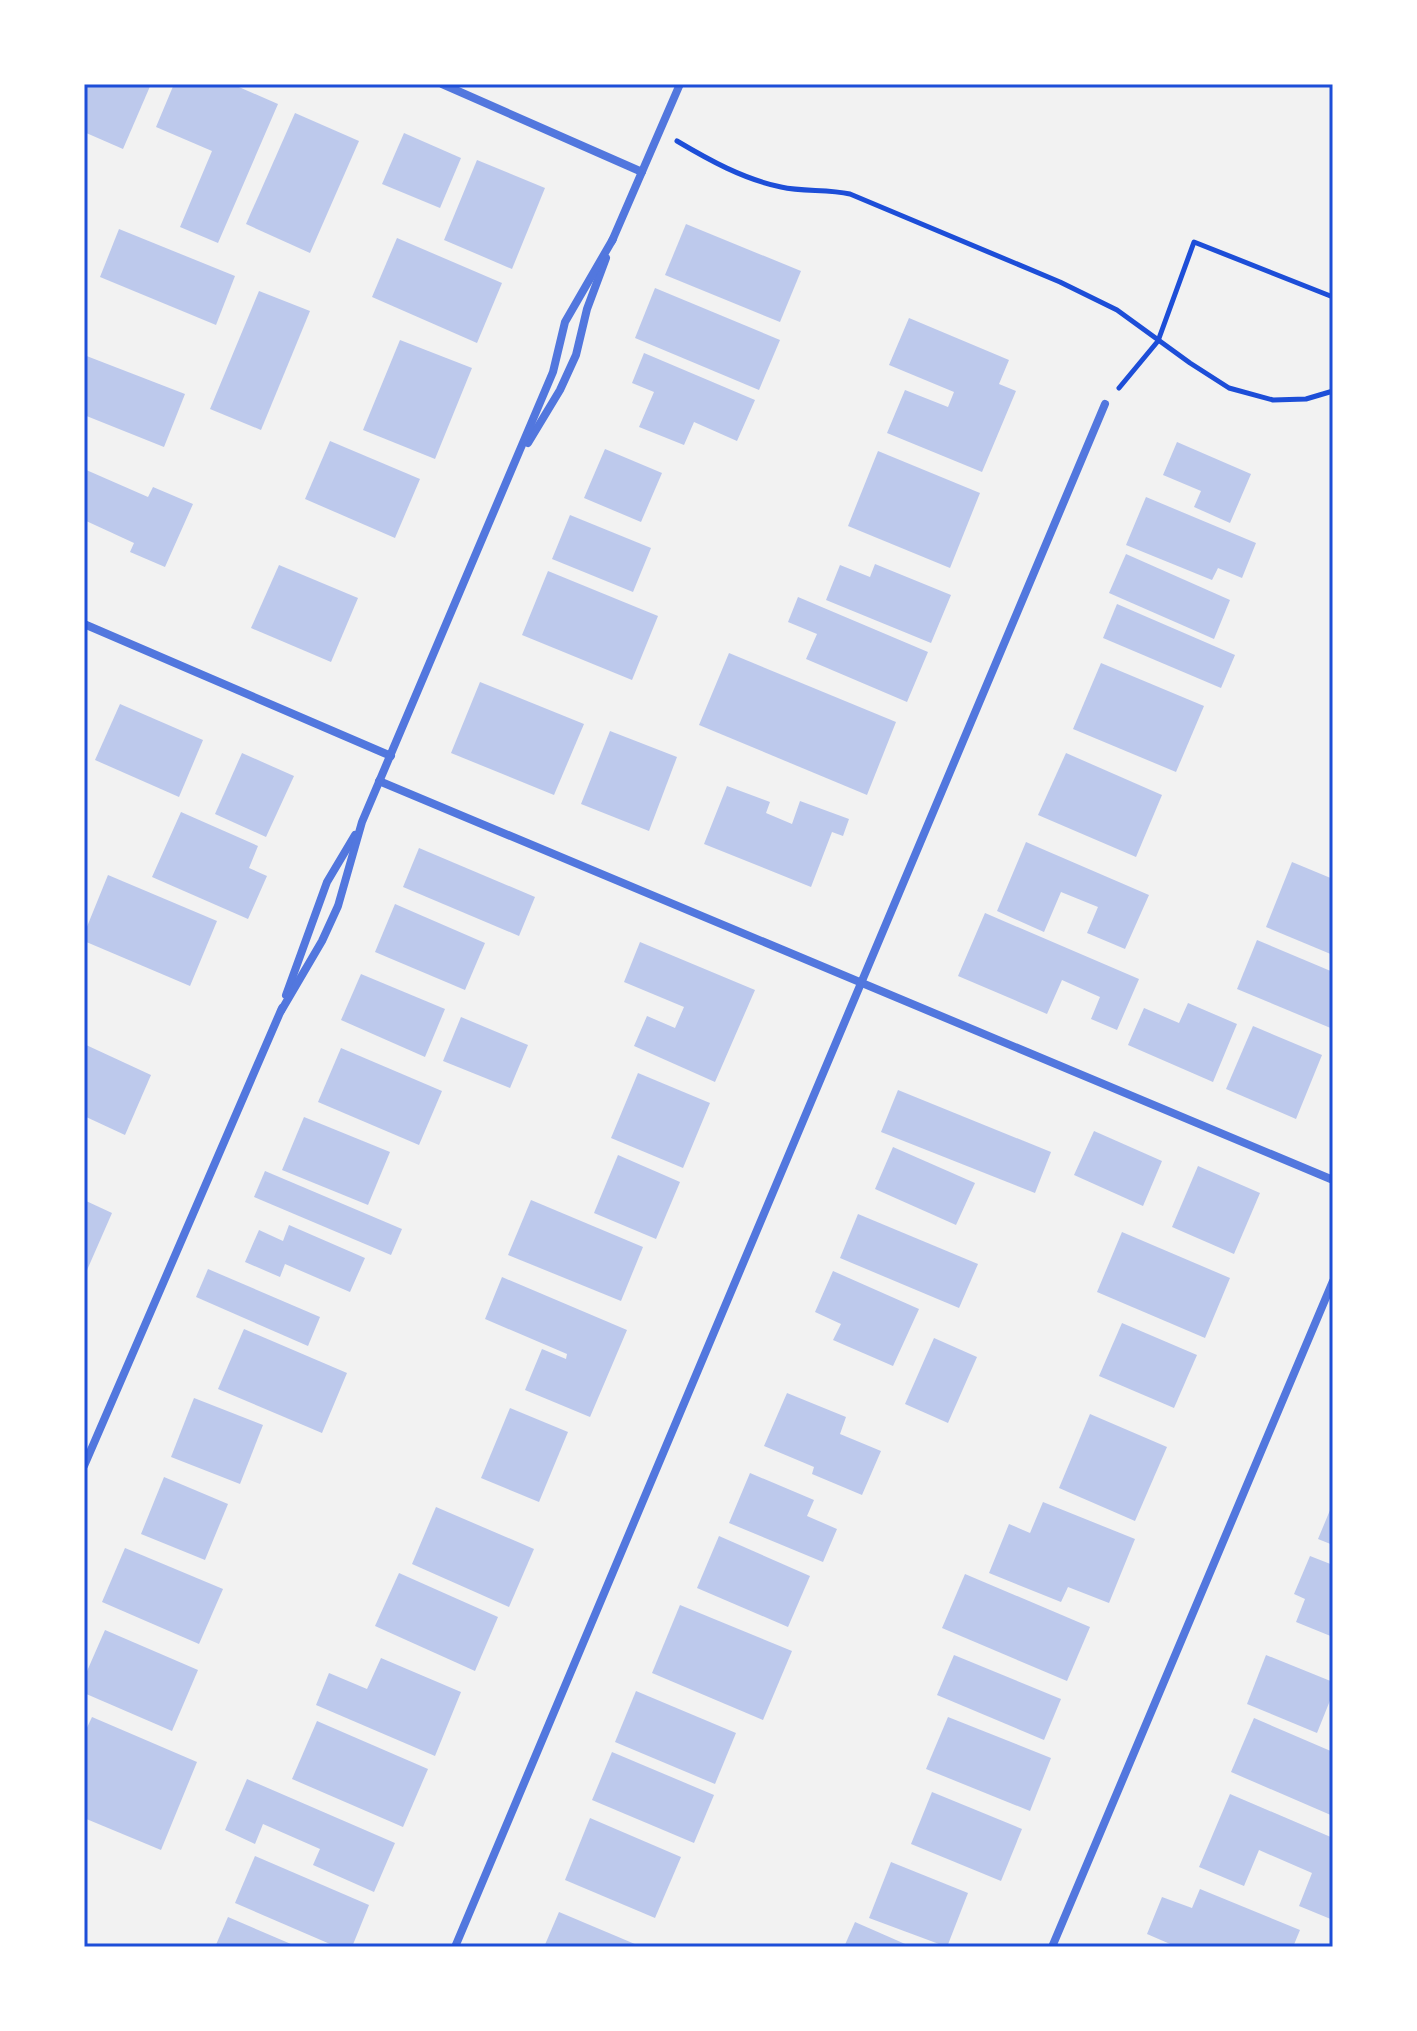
<svg xmlns="http://www.w3.org/2000/svg" width="1417" height="2031" viewBox="0 0 1417 2031" font-family="Figtree,sans-serif">
  <rect width="100%" height="100%" fill="#f2f2f2"/>
  <g fill="#bdc9ec">
    <polygon points="84,84 151,84 123,149 84,132"/>
    <polygon points="174,84 232,84 278,104 218,243 180,227 212,151 156,127"/>
    <polygon points="295,113 359,141 310,253 246,224"/>
    <polygon points="404,133 461,158 440,208 382,184"/>
    <polygon points="477,160 545,188 512,269 444,240"/>
    <polygon points="686,224 801,271 780,322 665,275"/>
    <polygon points="119,229 235,276 216,325 100,277"/>
    <polygon points="397,238 502,283 477,343 372,297"/>
    <polygon points="655,288 780,340 759,390 635,338"/>
    <polygon points="259,291 310,311 261,430 210,409"/>
    <polygon points="909,318 1009,360 999,384 1016,391 982,472 887,433 905,390 948,407 954,392 889,365"/>
    <polygon points="400,340 472,368 435,459 363,430"/>
    <polygon points="644,353 755,400 737,441 694,422 684,445 639,427 654,392 632,383"/>
    <polygon points="84,355 185,394 164,447 84,415"/>
    <polygon points="330,441 420,479 395,538 305,499"/>
    <polygon points="1177,442 1251,474 1230,523 1194,507 1201,491 1163,475"/>
    <polygon points="605,449 662,473 641,522 584,498"/>
    <polygon points="878,451 980,493 950,568 848,526"/>
    <polygon points="84,469 148,497 153,487 193,504 165,567 130,552 134,543 84,520"/>
    <polygon points="1146,497 1256,543 1242,578 1218,568 1212,580 1126,545"/>
    <polygon points="570,515 651,548 633,592 552,559"/>
    <polygon points="1126,554 1230,600 1214,639 1109,593"/>
    <polygon points="875,564 951,595 931,643 826,600 840,565 870,577"/>
    <polygon points="279,565 358,598 331,662 251,628"/>
    <polygon points="548,571 658,616 632,680 522,635"/>
    <polygon points="798,597 928,652 907,702 806,659 817,634 788,622"/>
    <polygon points="1117,604 1235,655 1221,688 1103,638"/>
    <polygon points="729,653 896,722 867,795 699,725"/>
    <polygon points="1101,663 1204,706 1176,772 1073,729"/>
    <polygon points="480,682 584,724 554,795 451,753"/>
    <polygon points="120,704 203,740 179,797 95,760"/>
    <polygon points="610,731 677,757 649,831 581,804"/>
    <polygon points="242,753 294,776 266,837 215,814"/>
    <polygon points="1066,753 1162,795 1136,857 1038,815"/>
    <polygon points="727,786 770,802 766,813 792,824 800,801 849,819 843,836 832,832 811,887 704,844"/>
    <polygon points="181,812 258,846 249,868 267,876 248,919 152,877"/>
    <polygon points="1026,842 1149,895 1125,949 1087,933 1098,907 1061,892 1044,932 997,911"/>
    <polygon points="419,848 535,897 519,936 403,887"/>
    <polygon points="1292,862 1333,879 1333,955 1266,927"/>
    <polygon points="108,875 217,921 190,986 84,941 84,934"/>
    <polygon points="395,904 485,943 465,990 375,952"/>
    <polygon points="985,913 1139,979 1117,1030 1091,1019 1100,997 1062,980 1047,1014 958,976"/>
    <polygon points="1257,940 1333,972 1333,1029 1237,989"/>
    <polygon points="640,942 755,990 715,1082 634,1046 647,1016 675,1028 684,1007 624,982"/>
    <polygon points="361,974 445,1009 425,1057 341,1020"/>
    <polygon points="1188,1003 1237,1024 1213,1082 1128,1045 1144,1008 1179,1023"/>
    <polygon points="461,1017 528,1045 510,1088 443,1061"/>
    <polygon points="1253,1026 1322,1055 1296,1119 1226,1089"/>
    <polygon points="84,1044 151,1075 125,1135 84,1116"/>
    <polygon points="341,1048 442,1091 419,1145 318,1102"/>
    <polygon points="638,1073 710,1103 683,1168 611,1138"/>
    <polygon points="898,1090 1051,1152 1035,1193 881,1132"/>
    <polygon points="304,1117 390,1152 368,1205 282,1170"/>
    <polygon points="1094,1131 1162,1161 1143,1206 1074,1175"/>
    <polygon points="893,1147 975,1183 956,1225 875,1189"/>
    <polygon points="618,1155 680,1182 656,1239 594,1213"/>
    <polygon points="1198,1166 1260,1193 1234,1254 1172,1227"/>
    <polygon points="265,1171 402,1229 391,1255 254,1197"/>
    <polygon points="84,1200 112,1213 84,1277"/>
    <polygon points="531,1200 643,1247 621,1301 508,1255"/>
    <polygon points="858,1214 978,1264 959,1308 840,1258"/>
    <polygon points="289,1225 365,1258 350,1292 285,1264 280,1277 245,1262 259,1230 283,1241"/>
    <polygon points="1122,1232 1230,1278 1205,1338 1097,1292"/>
    <polygon points="208,1269 320,1317 308,1346 196,1297"/>
    <polygon points="833,1271 919,1309 893,1366 833,1340 841,1324 815,1312"/>
    <polygon points="502,1277 627,1330 590,1417 525,1390 542,1349 566,1359 567,1354 485,1319"/>
    <polygon points="1122,1323 1197,1355 1174,1408 1099,1376"/>
    <polygon points="244,1329 347,1373 322,1433 218,1389"/>
    <polygon points="934,1338 977,1357 948,1423 905,1404"/>
    <polygon points="787,1393 846,1417 840,1434 881,1451 862,1495 812,1474 814,1467 764,1446"/>
    <polygon points="194,1398 263,1425 240,1484 171,1457"/>
    <polygon points="510,1408 568,1432 539,1502 481,1478"/>
    <polygon points="1090,1414 1167,1447 1135,1521 1059,1488"/>
    <polygon points="750,1473 814,1500 807,1516 837,1529 823,1562 729,1523"/>
    <polygon points="164,1477 228,1504 205,1560 141,1534"/>
    <polygon points="1043,1502 1135,1539 1109,1603 1068,1587 1061,1602 989,1573 1009,1524 1030,1533"/>
    <polygon points="1333,1503 1333,1545 1318,1539"/>
    <polygon points="436,1507 534,1549 509,1607 412,1564"/>
    <polygon points="719,1536 810,1576 788,1627 697,1588"/>
    <polygon points="125,1548 223,1589 199,1644 102,1602"/>
    <polygon points="1310,1556 1333,1565 1333,1637 1296,1622 1305,1599 1294,1594"/>
    <polygon points="399,1573 498,1617 475,1671 375,1626"/>
    <polygon points="965,1574 1090,1627 1067,1681 942,1628"/>
    <polygon points="680,1605 792,1651 763,1720 652,1673"/>
    <polygon points="105,1630 198,1670 172,1731 84,1693 84,1678"/>
    <polygon points="954,1655 1061,1699 1044,1740 937,1695"/>
    <polygon points="1266,1655 1333,1682 1333,1693 1317,1733 1247,1704"/>
    <polygon points="381,1658 461,1692 435,1756 316,1705 329,1673 367,1689"/>
    <polygon points="636,1691 736,1733 715,1784 615,1742"/>
    <polygon points="92,1717 197,1762 161,1850 84,1818 84,1734"/>
    <polygon points="948,1717 1051,1758 1030,1811 926,1769"/>
    <polygon points="1254,1718 1333,1752 1333,1816 1231,1772"/>
    <polygon points="317,1721 428,1769 403,1827 292,1779"/>
    <polygon points="612,1752 714,1795 694,1843 592,1800"/>
    <polygon points="247,1779 395,1843 374,1892 313,1865 320,1849 263,1824 255,1844 225,1830"/>
    <polygon points="932,1792 1022,1829 1001,1881 911,1844"/>
    <polygon points="1230,1794 1333,1838 1333,1920 1299,1906 1312,1873 1259,1850 1244,1886 1199,1867"/>
    <polygon points="590,1818 681,1857 655,1918 565,1880"/>
    <polygon points="255,1856 369,1905 352,1947 337,1947 235,1903"/>
    <polygon points="891,1862 968,1893 947,1947 869,1918"/>
    <polygon points="1200,1889 1300,1930 1293,1947 1177,1947 1147,1934 1162,1897 1192,1908"/>
    <polygon points="559,1912 642,1947 544,1947"/>
    <polygon points="228,1917 298,1947 215,1947"/>
    <polygon points="855,1922 912,1947 844,1947"/>
  </g>
  <g fill="none" stroke-linecap="round" stroke-linejoin="round">
    <g stroke="#1d4ed8" stroke-width="5">
      <path d="M677,141C709,160 743,179 781,187C803,192 827,189 850,194L1060,282L1117,310L1190,363L1229,388L1273,400L1306,399L1333,391"/>
      <polyline points="1119,388 1158,341 1194,242 1333,297"/>
    </g>
    <g stroke="#5277de" stroke-width="8">
      <polyline points="442,84 642,172"/>
      <polyline points="612,241 680,84"/>
      <polyline points="528,443 560,390 576,355 587,309 606,258"/>
      <polyline points="84,624 391,756"/>
      <polyline points="379,781 1333,1180"/>
      <polyline points="286,995 327,882 355,835"/>
      <polyline points="281,1011 322,941 338,906 362,822 553,372 565,322 613,239"/>
      <polyline points="84,1466 282,1008"/>
      <polyline points="455,1947 1105,404"/>
      <polyline points="1052,1947 1333,1281"/>
    </g>
  </g>
  <rect width="1417" height="2031" fill="none" stroke="#ffffff" stroke-width="172"/>
  <rect x="86" y="86" width="1245" height="1859" fill="none" stroke="#1d4ed8" stroke-width="3"/>
</svg>
